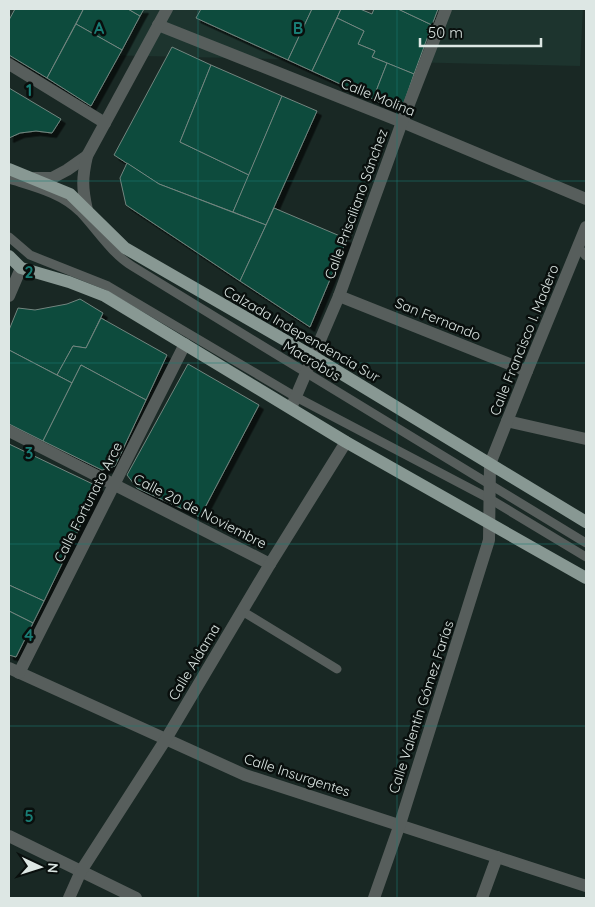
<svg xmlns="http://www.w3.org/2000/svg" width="595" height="907" viewBox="0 0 595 907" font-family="Quicksand,sans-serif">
  <defs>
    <filter id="shadow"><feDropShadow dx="4.5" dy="4.5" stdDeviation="0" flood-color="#0009"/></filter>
  </defs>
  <rect width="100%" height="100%" fill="#192824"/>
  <polygon fill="#1d342e" points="9,9 583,9 580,66 9,53"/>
  <g fill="#084b3d" stroke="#73857f" filter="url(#shadow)">
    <polygon points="15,9 81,9 83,10 47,78 9,55 9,20"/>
    <polygon points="81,9 128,9 140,16 122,50 76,24 83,10"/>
    <polygon points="128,9 144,9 140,16"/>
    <polygon points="201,9 312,9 288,60 196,18"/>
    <polygon points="312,9 341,9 312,71 288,60"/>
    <polygon points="341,9 360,9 372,14 374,9 398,9 432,25 414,74 372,57 375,51 358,44 364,31 337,18"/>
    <polygon points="398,9 438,9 432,25"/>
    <polygon points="337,18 364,31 358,44 375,51 372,57 387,63 373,99 312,71"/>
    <polygon points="76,24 122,50 91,106 47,78"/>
    <polygon points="172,47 211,65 180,142 249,175 233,212 159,184 114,155"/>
    <polygon points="387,63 414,74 404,103 391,108 373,99"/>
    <polygon points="211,65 282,96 249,175 180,142"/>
    <polygon points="9,88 61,119 52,133 36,131 20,133 9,138"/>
    <polygon points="282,96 317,111 266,225 233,212"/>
    <polygon points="127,163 159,184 266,225 240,281 126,205 120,178"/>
    <polygon points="274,208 347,239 310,327 240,281"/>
    <polygon points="80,299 103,313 86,348 73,346 57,375 9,350 9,330 18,308 35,310 67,304"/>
    <polygon points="101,318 167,355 146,400 81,365 72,383 57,375 73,346 86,348"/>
    <polygon points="9,350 72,383 43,441 9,424"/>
    <polygon points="188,364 259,405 200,517 137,488 127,475"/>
    <polygon points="81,365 146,400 115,466 102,470 43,441"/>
    <polygon points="9,444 99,487 44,601 9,585"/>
    <polygon points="9,585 44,601 33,623 9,611"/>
    <polygon points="9,611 33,623 16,657 9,655"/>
  </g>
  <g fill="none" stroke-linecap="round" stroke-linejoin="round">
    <g stroke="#575e5c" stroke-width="9">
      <path d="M9,179C34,187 61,193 80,212C97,230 111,253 132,266C283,359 435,451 586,543"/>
      <polyline points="9,237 30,255 108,286 296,397 490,499 586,557"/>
      <polyline points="578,247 586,256"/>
      <polyline points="242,611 337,669"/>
    </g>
    <g stroke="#575e5c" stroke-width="12">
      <polyline points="158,25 402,122 586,199"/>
      <polyline points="9,64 105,123"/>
      <polyline points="34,178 52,178 67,170 87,156"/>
      <path d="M87,210C82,188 82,178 87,156L167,9"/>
      <polyline points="9,296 21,268"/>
      <polyline points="339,296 527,371"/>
      <polyline points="291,408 339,296 402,122 446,9"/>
      <polyline points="507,421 586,439"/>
      <polyline points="9,431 270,564"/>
      <polyline points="9,668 245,775 586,886"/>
      <polyline points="19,673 185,344"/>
      <polyline points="9,836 136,898"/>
      <polyline points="69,898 81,871 166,739 270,564 346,442"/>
      <polyline points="374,898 400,824 489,540 490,464 527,371 586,227"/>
      <polyline points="482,898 497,857"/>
    </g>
    <g stroke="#889893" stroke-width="12">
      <polyline points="9,169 70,194 125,248 314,357 586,522"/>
      <polyline points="9,256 21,268 69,282 105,296 346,442 586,578"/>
    </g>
  </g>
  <path fill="none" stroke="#197c74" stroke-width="1" stroke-opacity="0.55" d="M198,9V898M397,9V898M9,181H586M9,363H586M9,544H586M9,726H586"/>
  <g text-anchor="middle" stroke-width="5" stroke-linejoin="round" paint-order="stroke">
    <g font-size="14" fill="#dde7e4" stroke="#090f0d">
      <text transform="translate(378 97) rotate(22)" y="5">Calle Molina</text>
      <text transform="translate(356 204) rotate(-70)" y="5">Calle Prisciliano Sánchez</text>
      <text transform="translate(438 319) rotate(22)" y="5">San Fernando</text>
      <text transform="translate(302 334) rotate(30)" y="5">Calzada Independencia Sur</text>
      <text transform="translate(524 340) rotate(-68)" y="5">Calle Francisco I. Madero</text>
      <text transform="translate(312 361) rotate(31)" y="5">Macrobús</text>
      <text transform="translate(88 502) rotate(-63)" y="5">Calle Fortunato Arce</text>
      <text transform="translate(200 511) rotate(27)" y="5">Calle 20 de Noviembre</text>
      <text transform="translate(194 662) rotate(-59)" y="5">Calle Aldama</text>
      <text transform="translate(421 707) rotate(-72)" y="5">Calle Valentín Gómez Farías</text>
      <text transform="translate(297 775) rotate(18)" y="5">Calle Insurgentes</text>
    </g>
  </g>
  <g font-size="16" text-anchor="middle" font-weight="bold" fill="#197c74" stroke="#090f0d" stroke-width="5" stroke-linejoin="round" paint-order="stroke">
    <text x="99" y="34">A</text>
    <text x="298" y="34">B</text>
    <text x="29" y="96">1</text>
    <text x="29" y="278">2</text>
    <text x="29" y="459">3</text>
    <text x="29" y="641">4</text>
    <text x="29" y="822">5</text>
  </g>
  <rect width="595" height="907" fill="none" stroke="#dde7e4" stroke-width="20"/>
  <g transform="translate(40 867) rotate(94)" stroke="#090f0d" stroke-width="4" paint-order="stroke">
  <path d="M0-4L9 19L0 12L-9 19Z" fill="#dde7e4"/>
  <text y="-8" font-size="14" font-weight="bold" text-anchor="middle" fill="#dde7e4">N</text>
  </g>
  <path d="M420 38v8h121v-8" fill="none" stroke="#dde7e4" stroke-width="2.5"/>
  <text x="428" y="38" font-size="15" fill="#dde7e4" stroke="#090f0d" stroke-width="4" paint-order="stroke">50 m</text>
</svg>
